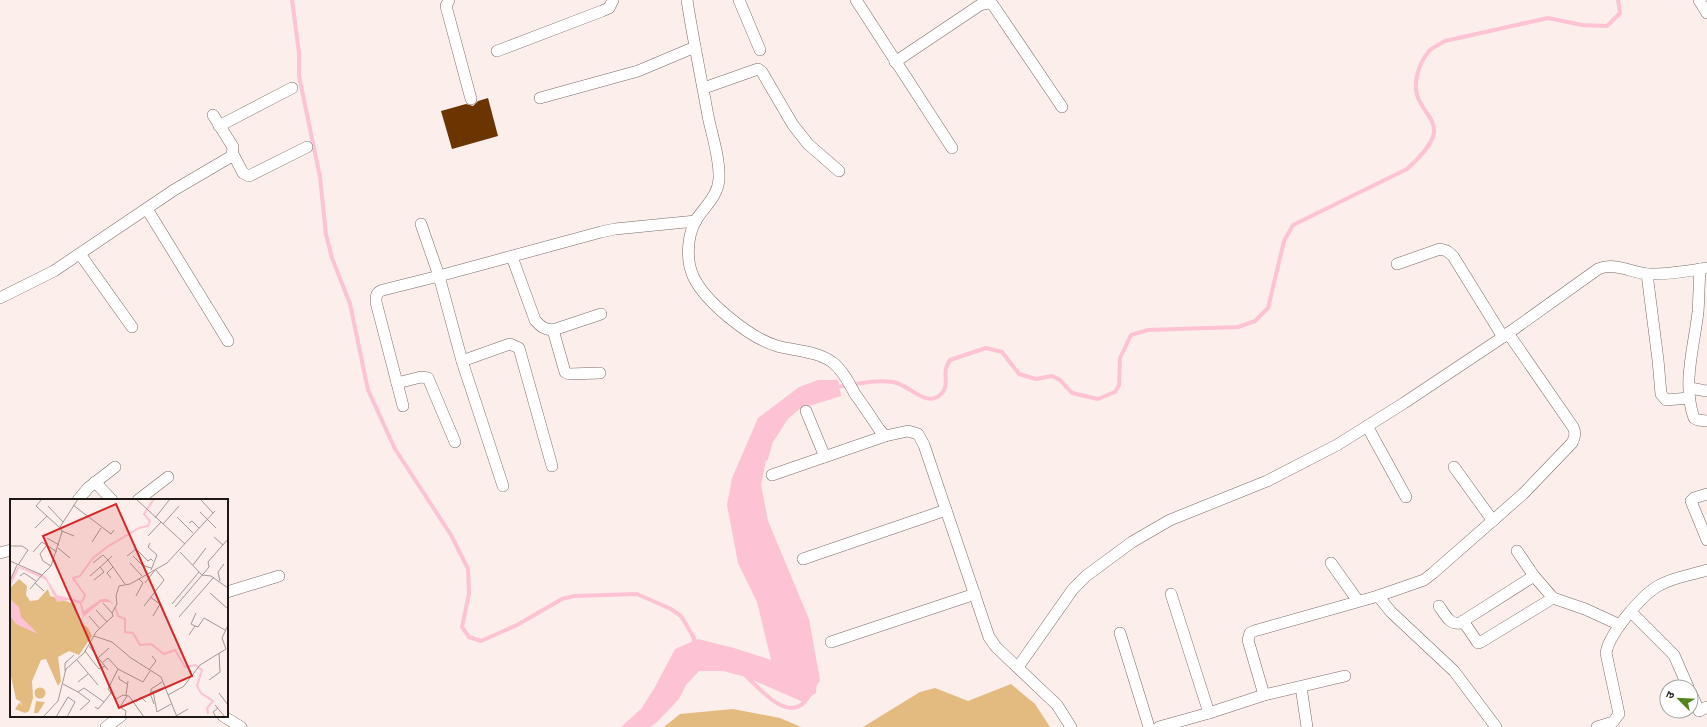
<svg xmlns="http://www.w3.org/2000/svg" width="1707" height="727" viewBox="0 0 1707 727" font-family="Raleway,'Noto Sans Devanagari',sans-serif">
  <rect width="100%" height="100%" fill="#fceeea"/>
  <g fill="#e3ba80">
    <polygon points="1011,684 1035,704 1050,727 863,727 920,692 935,688 968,701"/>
    <polygon points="733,709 780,718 801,727 664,727 680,714"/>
  </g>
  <polygon fill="#fdc3d4" points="818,380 838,380 841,396 793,411 768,450 761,485 768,521 809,619 818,669 816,693 803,702 746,677 723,671 699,671 686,685 679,699 656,723 650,727 621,727 641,709 655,687 675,649 698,639 734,648 771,660 757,602 738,563 727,505 732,478 758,418 799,387"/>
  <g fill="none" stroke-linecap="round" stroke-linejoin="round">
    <g stroke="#fdc3d4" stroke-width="4">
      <polyline points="292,0 299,53 299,76 320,177 326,235 332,258 350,304 368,390 395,449 451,535 468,569 469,593 462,627 469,637 481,641 517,625 562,599 574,596 637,594 671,609 681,616 694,638 693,646"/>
      <path d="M836,387C852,385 882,378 897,383C910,387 928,408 941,394C949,387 944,377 946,368C947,365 949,362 950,360L986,348L1002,352L1019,374L1036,379L1052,376L1060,380L1072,393L1098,399L1115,392L1119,385L1120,358L1131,335L1148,330L1238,327L1255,321L1268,308L1284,241L1293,225L1407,169C1416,161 1433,144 1434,132C1435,121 1425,112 1420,102C1411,87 1418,64 1429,51C1433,47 1440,44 1445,41L1548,18L1582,25L1607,26L1620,13L1618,0"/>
      <polyline points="787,417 799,407"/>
      <polyline points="766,459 770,445"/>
      <path d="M745,675C761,690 791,727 809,696"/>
      <polyline points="814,686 818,680 817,672"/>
    </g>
  </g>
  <polygon fill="#6a3501" points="488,98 498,136 452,149 441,111 466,104 473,106 478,101"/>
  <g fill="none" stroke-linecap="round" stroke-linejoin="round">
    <g stroke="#796d69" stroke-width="12">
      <g id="minor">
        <polyline points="449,0 446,6 471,99"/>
        <path d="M687,0C693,39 701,77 708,116C712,136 720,158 719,179C718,196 705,206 696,220C687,236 686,260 693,276C705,302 750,338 777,346C795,351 817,351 832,362C842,369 849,383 855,394C863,405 871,417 879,429L885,436L908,431L918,434L924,445L989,637L996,647L1057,705L1071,727"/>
        <polyline points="739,0 760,50"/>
        <polyline points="856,0 952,148"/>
        <polyline points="1699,0 1707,13"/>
        <polyline points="497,51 602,11 609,8 613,0"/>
        <polyline points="895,62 980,5 989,3 993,5 1062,107"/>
        <polyline points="704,88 758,69 762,72 793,125 808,144 839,171"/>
        <polyline points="540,98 638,71 695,47"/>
        <polyline points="219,126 292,88"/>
        <polyline points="233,154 243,173 249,176 307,147"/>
        <polyline points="147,209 228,341"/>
        <polyline points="80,254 132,327"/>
        <path d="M512,257L535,320C541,327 544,329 553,330L601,314"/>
        <polyline points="1397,264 1440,249 1447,251 1453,256 1503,337"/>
        <path d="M1700,269C1699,283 1699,298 1698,312C1694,347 1682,384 1694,418L1698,420L1707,421"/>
        <polyline points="1647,274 1658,360 1661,394 1666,400 1689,398"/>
        <polyline points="0,298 54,271 174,190 232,156 233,147 213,115"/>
        <polyline points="553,330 565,372 569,374 600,373"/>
        <polyline points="462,361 510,344 519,348 552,466"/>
        <polyline points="397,383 421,377 428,378 455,442"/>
        <polyline points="1690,388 1707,391"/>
        <path d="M403,406L376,302C376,296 376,292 383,290L439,276L421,224"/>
        <polyline points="806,411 825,457"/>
        <polyline points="1367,426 1406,497"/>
        <polyline points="1454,467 1493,521"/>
        <polyline points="772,475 885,436"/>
        <polyline points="95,482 112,500"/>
        <polyline points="503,486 462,361 439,276 601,232 615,229 696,221"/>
        <polyline points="1707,494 1694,498 1691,501 1707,540"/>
        <polyline points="78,500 88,488 115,467"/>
        <polyline points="138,500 168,477"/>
        <polyline points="1517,551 1534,576 1553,598 1585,609 1620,625"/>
        <polyline points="0,553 11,550"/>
        <polyline points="803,559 946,510"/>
        <polyline points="1331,563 1358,601"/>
        <polyline points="227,592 279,576"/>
        <polyline points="1171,594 1209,713"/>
        <path d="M1378,596L1424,580L1433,573L1523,494L1572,443C1575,437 1576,433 1573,427L1508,333"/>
        <path d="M1439,606C1445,614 1449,625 1460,623L1534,576"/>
        <polyline points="1631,612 1674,655 1688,687"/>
        <polyline points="1463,621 1476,640 1478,643 1481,642 1553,598"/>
        <polyline points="1120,633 1149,727"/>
        <polyline points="831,642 975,594"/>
        <path d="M1018,667L1073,589L1086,576L1132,542L1170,520L1267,481L1337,445L1404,403L1503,337L1598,269C1614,262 1630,272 1647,274C1666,275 1688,271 1707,268"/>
        <polyline points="1301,687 1307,727"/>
        <polyline points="1691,693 1699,711 1707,707"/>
        <polyline points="1264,695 1248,640 1250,633 1254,631 1378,596 1391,612 1454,671 1496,727"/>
        <polyline points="223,716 241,727"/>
        <polyline points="106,727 121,716"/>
        <polyline points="1159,727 1209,713 1264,695 1345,676"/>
        <path d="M1597,727L1613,722L1619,714L1606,653C1609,634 1642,594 1660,585C1674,577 1692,575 1707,570"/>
      </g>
    </g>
    <use href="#minor" stroke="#fff" stroke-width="11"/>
  </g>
  <g transform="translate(10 499)">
    <rect width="218" height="218" fill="#fceeea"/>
    <path d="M9,80L17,87L16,96L20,102L28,101L38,90L40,97L65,105L69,122L78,129L82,137L69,156L59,152L48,158L51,182L48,187L36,160L31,161L22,182L23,199L19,212L15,214L5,210L10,203L12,208L11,203L6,200L0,173V89ZM24.5 194a5.5 5.5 0 1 1 11 0a5.5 5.5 0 1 1-11 0ZM26,202L35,203L28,214H24Z" fill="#e3ba80"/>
    <path d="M8,67L35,77L47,96L71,102L74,112L91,100H98L105,106L100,103H91L73,118L70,105L58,101L47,103L36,81L9,69L0,89V83ZM0,100L9,108L11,118L28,135L6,125L0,117Z" fill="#fdc3d4"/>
    <path fill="none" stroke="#fdc3d4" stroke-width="2" d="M72,103L75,96L63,79L70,77L83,59L97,48L129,29L138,27L140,22L134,15L144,0M105,108L108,117L115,120V133L123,134L130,146L141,145L154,155L165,151L175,168L185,166L192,171L187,187L191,194L203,202L197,209L198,215"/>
    <path fill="none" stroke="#a39996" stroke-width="1" d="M32,0L26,7L50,29M126,0L175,45M190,0L203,14M63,6L101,35L104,31M38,7L53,23M190,13L206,29M167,18L183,34M145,19L160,0M179,24L182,22L189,29M153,25L169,7M25,29L37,17M52,32L64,37M138,37L151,23M204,38L213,46M37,39L49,46M82,43L91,29M140,44L138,48L147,56L141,71M0,47H12L18,51L8,66M36,47L30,55L33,62L41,67L52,33L50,28L68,0M48,49L60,59M23,53L32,43L47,53M170,53L192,76L201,77L218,89M117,57L126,50L138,62L141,60L143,62M123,57L132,66L141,69M0,62L32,76L41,67M83,64L93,56L98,61L102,57M120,64L132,77M183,66L196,49M10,77L14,74L26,82M80,77L98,61L115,85M101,79L97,74L103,68M84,81L94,73L90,68M0,82L7,66M210,82L208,73L214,65M25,84L34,92M135,84L145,71M20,90L32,76M200,94L218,110M126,97L133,84L129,80M140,98L150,105L143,117M93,104L102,114M162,105L189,73M134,107L154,81L146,71M165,108L199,68L198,63L218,40M86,111L97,123M79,117L90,130M169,118L204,78M185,127L181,125L186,114M179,136L185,127L188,128L194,119L215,131M84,137L102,143L121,159L151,178L167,218M79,147L98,171M75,152L89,170L95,167M88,159L99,149M67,161L88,186M93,163L98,159L108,170L98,190L101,194M108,170L133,183L140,172M139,171L146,162L142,157M55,172V164L64,156M109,177V180L117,185M199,181L210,173L209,154M68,183L78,175M53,185L68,193L74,189L94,203L101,194L106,200L113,196L119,197L134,218M143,192L147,213L161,205M68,193L80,202L70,211M141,193V190L152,183M209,194L218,206M116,196L118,182M158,196L174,187L190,166L216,150L212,139L218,126M126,203L131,198L136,203M144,205L140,194L155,188M205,206L215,218M85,208L88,210L94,203M166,217L178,210M33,218L48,202L56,170L74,154L86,133L103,117L102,114L107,105L106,97L109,87L120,85L157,64L205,12M46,218L58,198L65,203L57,218M115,218L116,212L110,208L117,197M206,218L203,213L208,209"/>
    <path fill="#d62828" fill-opacity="0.15" stroke="#d62828" stroke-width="2" d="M106,5L182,177L109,209L33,37Z"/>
    <rect width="218" height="218" fill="none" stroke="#1e1917" stroke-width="2"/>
  </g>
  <g transform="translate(1679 699) rotate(294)"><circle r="19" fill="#ffffff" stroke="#a5a3a2"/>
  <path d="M0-3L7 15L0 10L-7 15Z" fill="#50851c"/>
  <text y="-6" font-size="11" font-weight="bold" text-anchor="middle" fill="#1e1917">उ</text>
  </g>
</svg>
